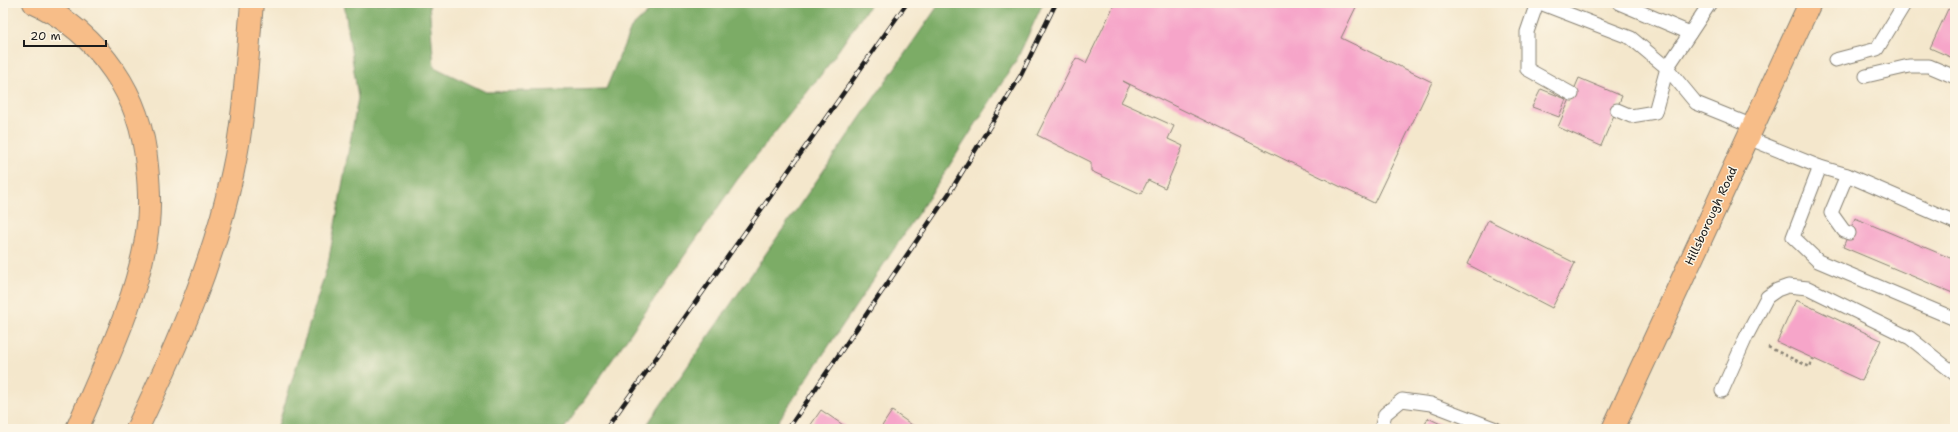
<svg xmlns="http://www.w3.org/2000/svg" width="1958" height="432" viewBox="0 0 1958 432" font-family="'Shantell Sans',sans-serif">
  <rect width="100%" height="100%" fill="#fcf5e5"/>
  <filter id="ink" filterUnits="userSpaceOnUse"><feTurbulence type="fractalNoise" baseFrequency=".025" numOctaves="2"/><feDisplacementMap in="SourceGraphic" scale="8" xChannelSelector="R" yChannelSelector="G"/><feConvolveMatrix kernelMatrix="1 2 1 2 8 2 1 2 1" color-interpolation-filters="sRGB"/></filter>
  <filter id="wash" filterUnits="userSpaceOnUse"><feTurbulence type="fractalNoise" baseFrequency=".012" numOctaves="4" result="noise"/><feDisplacementMap in="SourceGraphic" scale="16" xChannelSelector="R" yChannelSelector="G"/><feGaussianBlur stdDeviation="0.9" result="paint"/><feColorMatrix in="noise" values="0 0 0 0 0 0 0 0 0 0 0 0 0 0 0 0 0 1.4 0 .05"/><feComposite in="paint" operator="in"/></filter>
  <g filter="url(#wash)">
    <rect width="100%" height="100%" fill="#f4e7cc"/>
    <g fill="#7cac66" stroke="#4c6441">
      <polygon points="344,3 429,3 434,67 486,92 606,89 631,28 658,3 871,3 824,71 737,180 564,429 277,429 328,264 358,98"/>
      <polygon points="940,3 1043,3 1017,59 937,185 773,429 644,429"/>
    </g>
    <g id="blocks">
      <g fill="#f6a5c9">
        <polygon points="1115,3 1358,3 1341,38 1432,82 1374,203 1123,81 1130,85 1121,102 1174,126 1168,139 1183,146 1165,188 1148,180 1141,194 1091,171 1091,162 1037,135 1076,58 1086,63"/>
        <polygon points="1948,9 1955,12 1955,59 1930,48"/>
        <polygon points="1579,78 1622,96 1601,146 1558,127"/>
        <polygon points="1541,89 1566,99 1559,117 1532,107"/>
        <polygon points="1855,218 1955,260 1955,294 1843,247"/>
        <polygon points="1488,220 1575,263 1552,308 1467,264"/>
        <polygon points="1796,300 1881,340 1862,381 1777,342"/>
        <polygon points="821,410 849,429 808,429"/>
        <polygon points="892,411 918,429 880,429"/>
        <polygon points="1428,418 1449,428 1449,429 1423,429"/>
      </g>
    </g>
  </g>
  <g filter="url(#ink)">
    <use href="#blocks" fill-opacity="0" stroke="#888274" stroke-width="1"/>
    <g fill="none" stroke-linecap="round" stroke-linejoin="round">
      <g stroke="#888274" stroke-width="15">
        <g id="lane">
          <polyline points="1537,3 1527,32 1527,69 1572,94"/>
          <polyline points="1540,3 1631,38 1667,68 1696,103 1753,126"/>
          <polyline points="1619,3 1690,33"/>
          <polyline points="1835,60 1877,49 1905,3"/>
          <polyline points="1866,76 1909,66 1929,66 1955,77"/>
          <polyline points="1617,110 1631,116 1655,112 1667,68 1710,3"/>
          <polyline points="1748,138 1820,167 1847,175 1955,222"/>
          <polyline points="1820,167 1793,237 1818,261 1955,319"/>
          <polyline points="1847,175 1831,213 1844,231 1849,233"/>
          <polyline points="1722,391 1746,337 1767,297 1777,290 1788,286 1808,288 1910,338 1955,374"/>
          <polyline points="1381,429 1385,414 1402,400 1431,404 1496,429"/>
        </g>
      </g>
      <g stroke="#888274" stroke-width="24">
        <polyline id="primary" points="1613,429 1810,3"/>
      </g>
      <g stroke="#888274" stroke-width="24">
        <g id="highway">
          <path d="M34,3C66,17 94,42 114,71C134,100 144,131 147,166C149,185 150,205 148,224C141,292 104,366 77,429"/>
          <path d="M137,429C177,346 214,262 233,171C245,116 247,59 252,3"/>
        </g>
      </g>
      <polyline stroke="#888274" stroke-width="2.5" stroke-dasharray="3 3" stroke-linecap="butt" points="1768,347 1810,367 1813,359"/>
      <use href="#lane" stroke="#fff" stroke-width="13"/>
      <use href="#primary" stroke="#f7bd88" stroke-width="22"/>
      <use href="#highway" stroke="#f7bd88" stroke-width="22"/>
      <g stroke="#1c1c1c" stroke-width="4.5">
        <g id="rail">
          <polyline points="606,429 907,3"/>
          <polyline points="788,429 950,192 1021,75 1056,3"/>
        </g>
      </g>
      <use href="#rail" stroke="#fcf5e5" stroke-width="3" stroke-dasharray="9" stroke-linecap="butt"/>
    </g>
  </g>
  <g text-anchor="middle" stroke-width="3" stroke-linejoin="round" paint-order="stroke">
    <g font-size="12" fill="#1c1c1c" stroke="#fcf5e5">
      <text transform="translate(1711 216) rotate(-65)" y="4">Hillsborough Road</text>
    </g>
  </g>
  <rect width="1958" height="432" fill="none" stroke="#fcf5e5" stroke-width="16"/>
  <path d="M24 40v6h82v-6" fill="none" stroke="#1c1c1c" stroke-width="2"/>
  <text x="30" y="40" font-size="12" fill="#1c1c1c" stroke="#fcf5e5" stroke-width="3" paint-order="stroke">20 m</text>
</svg>
